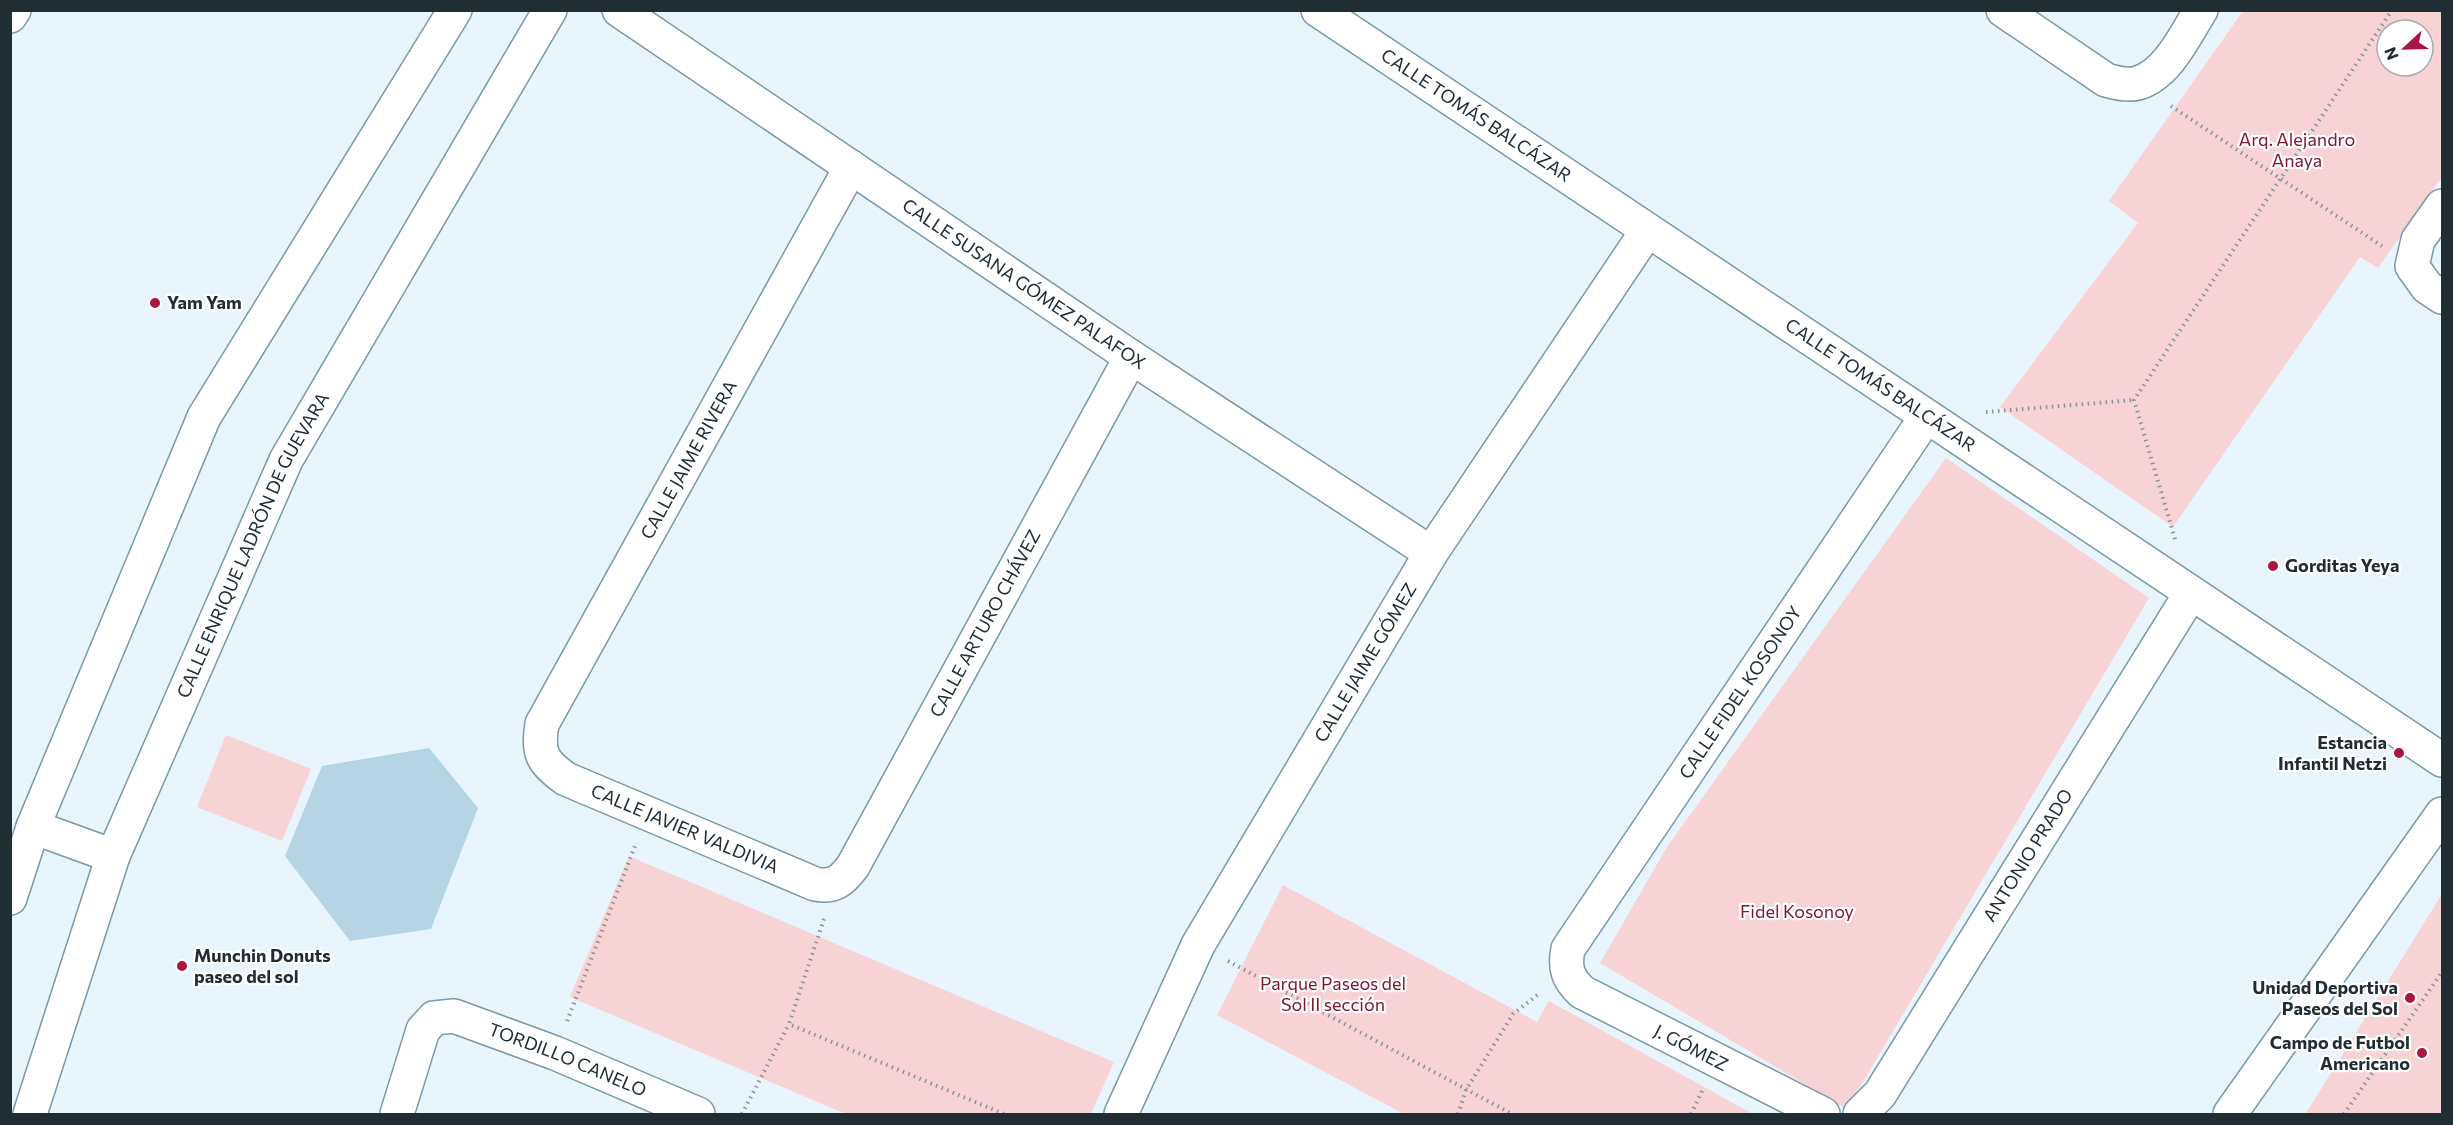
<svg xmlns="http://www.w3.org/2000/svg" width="2453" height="1125" viewBox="0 0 2453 1125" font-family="Commissioner,sans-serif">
  <rect width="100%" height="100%" fill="#e8f5fc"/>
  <g fill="#f7d3d6" fill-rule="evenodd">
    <path d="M2243,11H2442V177L2378,268L2360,257L2173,527L2000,407L2138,223L2109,201ZM2387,30H2423V66H2387Z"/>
    <polygon points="1946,458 2149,598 1847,1109 1600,963 1667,847"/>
    <polygon points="226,735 311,769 282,841 197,807"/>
    <polygon points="629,856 1114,1062 1091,1114 846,1114 570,997"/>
    <polygon points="1283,885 1537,1022 1549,1001 1753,1114 1404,1114 1217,1015"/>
    <polygon points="2442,894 2442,1114 2305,1114 2313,1102"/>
  </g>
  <polygon fill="#b5d5e5" points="429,748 478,808 431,929 350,941 285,856 322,766"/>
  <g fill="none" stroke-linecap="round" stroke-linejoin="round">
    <g stroke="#7a99a8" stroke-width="36">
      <g id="street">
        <path id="s1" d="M619,10L1131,357L1431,553"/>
        <path id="s2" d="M1318,10L2442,760"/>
        <path d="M2003,10L2106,80C2116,83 2128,86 2138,83C2168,74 2185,35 2201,10"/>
        <polyline points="10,16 14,10"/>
        <path id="s3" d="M851,167L542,724C537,753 542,762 566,779L815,884C833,888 842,881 853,866L1131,357"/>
        <polyline points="2442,206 2418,240 2412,266 2427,287 2442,297"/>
        <path id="s4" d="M397,1114L423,1030L434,1018L454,1016L555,1053L698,1114"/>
        <path id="s5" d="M1121,1114L1198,945L1431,553L1647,231"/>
        <path id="s6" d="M1823,1114L1582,992C1568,979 1564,968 1568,949L1926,417"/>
        <path id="s7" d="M1860,1114L1880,1094L2191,593"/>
        <polyline points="2230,1114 2442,814"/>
      </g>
    </g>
    <g stroke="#7a99a8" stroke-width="36">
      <g id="secondary">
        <polyline points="33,827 113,856"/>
        <polyline points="10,898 33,827 204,417 455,10"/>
        <path id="s8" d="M30,1114L113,856L286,460L550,10"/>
      </g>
    </g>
    <g stroke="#87949a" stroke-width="4" stroke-dasharray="1.5 4.5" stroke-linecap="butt">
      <polyline points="2171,106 2382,246"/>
      <polyline points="1986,412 2134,400"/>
      <polyline points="2175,539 2134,400 2392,10"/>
      <polyline points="824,919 789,1024 1004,1114"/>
      <polyline points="1228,961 1512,1114"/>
      <polyline points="567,1021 635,846"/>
      <polyline points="742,1114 789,1024"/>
      <polyline points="1458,1114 1466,1090 1513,1014 1540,993"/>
      <polyline points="1691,1114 1702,1091"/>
      <polyline points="2344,1114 2442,972"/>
    </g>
    <use href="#street" stroke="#fff" stroke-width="33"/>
    <use href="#secondary" stroke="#fff" stroke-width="33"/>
  </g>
  <g fill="#ab1541" stroke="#fff" stroke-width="2">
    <circle cx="155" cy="303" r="6"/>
    <circle cx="2273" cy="566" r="6"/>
    <circle cx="2399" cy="753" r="6"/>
    <circle cx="182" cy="966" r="6"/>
    <circle cx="2410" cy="998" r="6"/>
    <circle cx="2422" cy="1053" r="6"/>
  </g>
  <g text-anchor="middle" stroke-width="4.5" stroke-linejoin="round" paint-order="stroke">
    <g font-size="18" fill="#202d33" stroke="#fff">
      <text dy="6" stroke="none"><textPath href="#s2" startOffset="190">CALLE TOMÁS BALCÁZAR</textPath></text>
      <text dy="6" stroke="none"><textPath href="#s1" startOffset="489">CALLE SUSANA GÓMEZ PALAFOX</textPath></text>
      <text dy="6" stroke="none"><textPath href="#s2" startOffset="676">CALLE TOMÁS BALCÁZAR</textPath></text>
      <text transform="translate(689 460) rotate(-61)" y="6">CALLE JAIME RIVERA</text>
      <text dy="6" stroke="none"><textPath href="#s8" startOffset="612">CALLE ENRIQUE LADRÓN DE GUEVARA</textPath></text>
      <text dy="6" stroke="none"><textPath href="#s3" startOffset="1294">CALLE ARTURO CHÁVEZ</textPath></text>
      <text dy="6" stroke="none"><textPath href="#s5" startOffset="514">CALLE JAIME GÓMEZ</textPath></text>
      <text dy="6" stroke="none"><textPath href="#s6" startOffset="627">CALLE FIDEL KOSONOY</textPath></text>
      <text dy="6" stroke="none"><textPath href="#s3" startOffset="831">CALLE JAVIER VALDIVIA</textPath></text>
      <text dy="6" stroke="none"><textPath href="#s7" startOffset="309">ANTONIO PRADO</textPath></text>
      <text transform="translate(1691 1048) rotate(27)" y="6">J. GÓMEZ</text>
      <text dy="6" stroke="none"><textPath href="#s4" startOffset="246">TORDILLO CANELO</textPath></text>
    </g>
    <g font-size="18" fill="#811631" stroke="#fff">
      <text x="2297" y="146">Arq. Alejandro<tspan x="2297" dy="21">Anaya</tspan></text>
      <text x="1797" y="918">Fidel Kosonoy</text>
      <text x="1333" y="990">Parque Paseos del<tspan x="1333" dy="21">Sol II sección</tspan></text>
    </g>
    <g font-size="18" font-weight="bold" fill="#202d33" stroke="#fff" text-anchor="start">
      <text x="167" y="309">Yam Yam</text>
      <text x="2285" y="572">Gorditas Yeya</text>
      <text x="2387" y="749" text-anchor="end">Estancia<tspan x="2387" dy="21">Infantil Netzi</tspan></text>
      <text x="194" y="962">Munchin Donuts<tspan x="194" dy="21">paseo del sol</tspan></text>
      <text x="2398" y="994" text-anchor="end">Unidad Deportiva<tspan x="2398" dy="21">Paseos del Sol</tspan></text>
      <text x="2410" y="1049" text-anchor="end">Campo de Futbol<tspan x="2410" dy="21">Americano</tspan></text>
    </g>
  </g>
  <rect width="2453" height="1125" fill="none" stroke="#202d33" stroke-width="24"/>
  <g transform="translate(2405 48) rotate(248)"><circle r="28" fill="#ffffff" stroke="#a6abad" stroke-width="1.5"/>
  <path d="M0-4.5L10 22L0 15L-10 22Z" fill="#ab1541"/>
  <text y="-9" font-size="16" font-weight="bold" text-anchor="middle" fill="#202d33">N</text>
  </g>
</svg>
